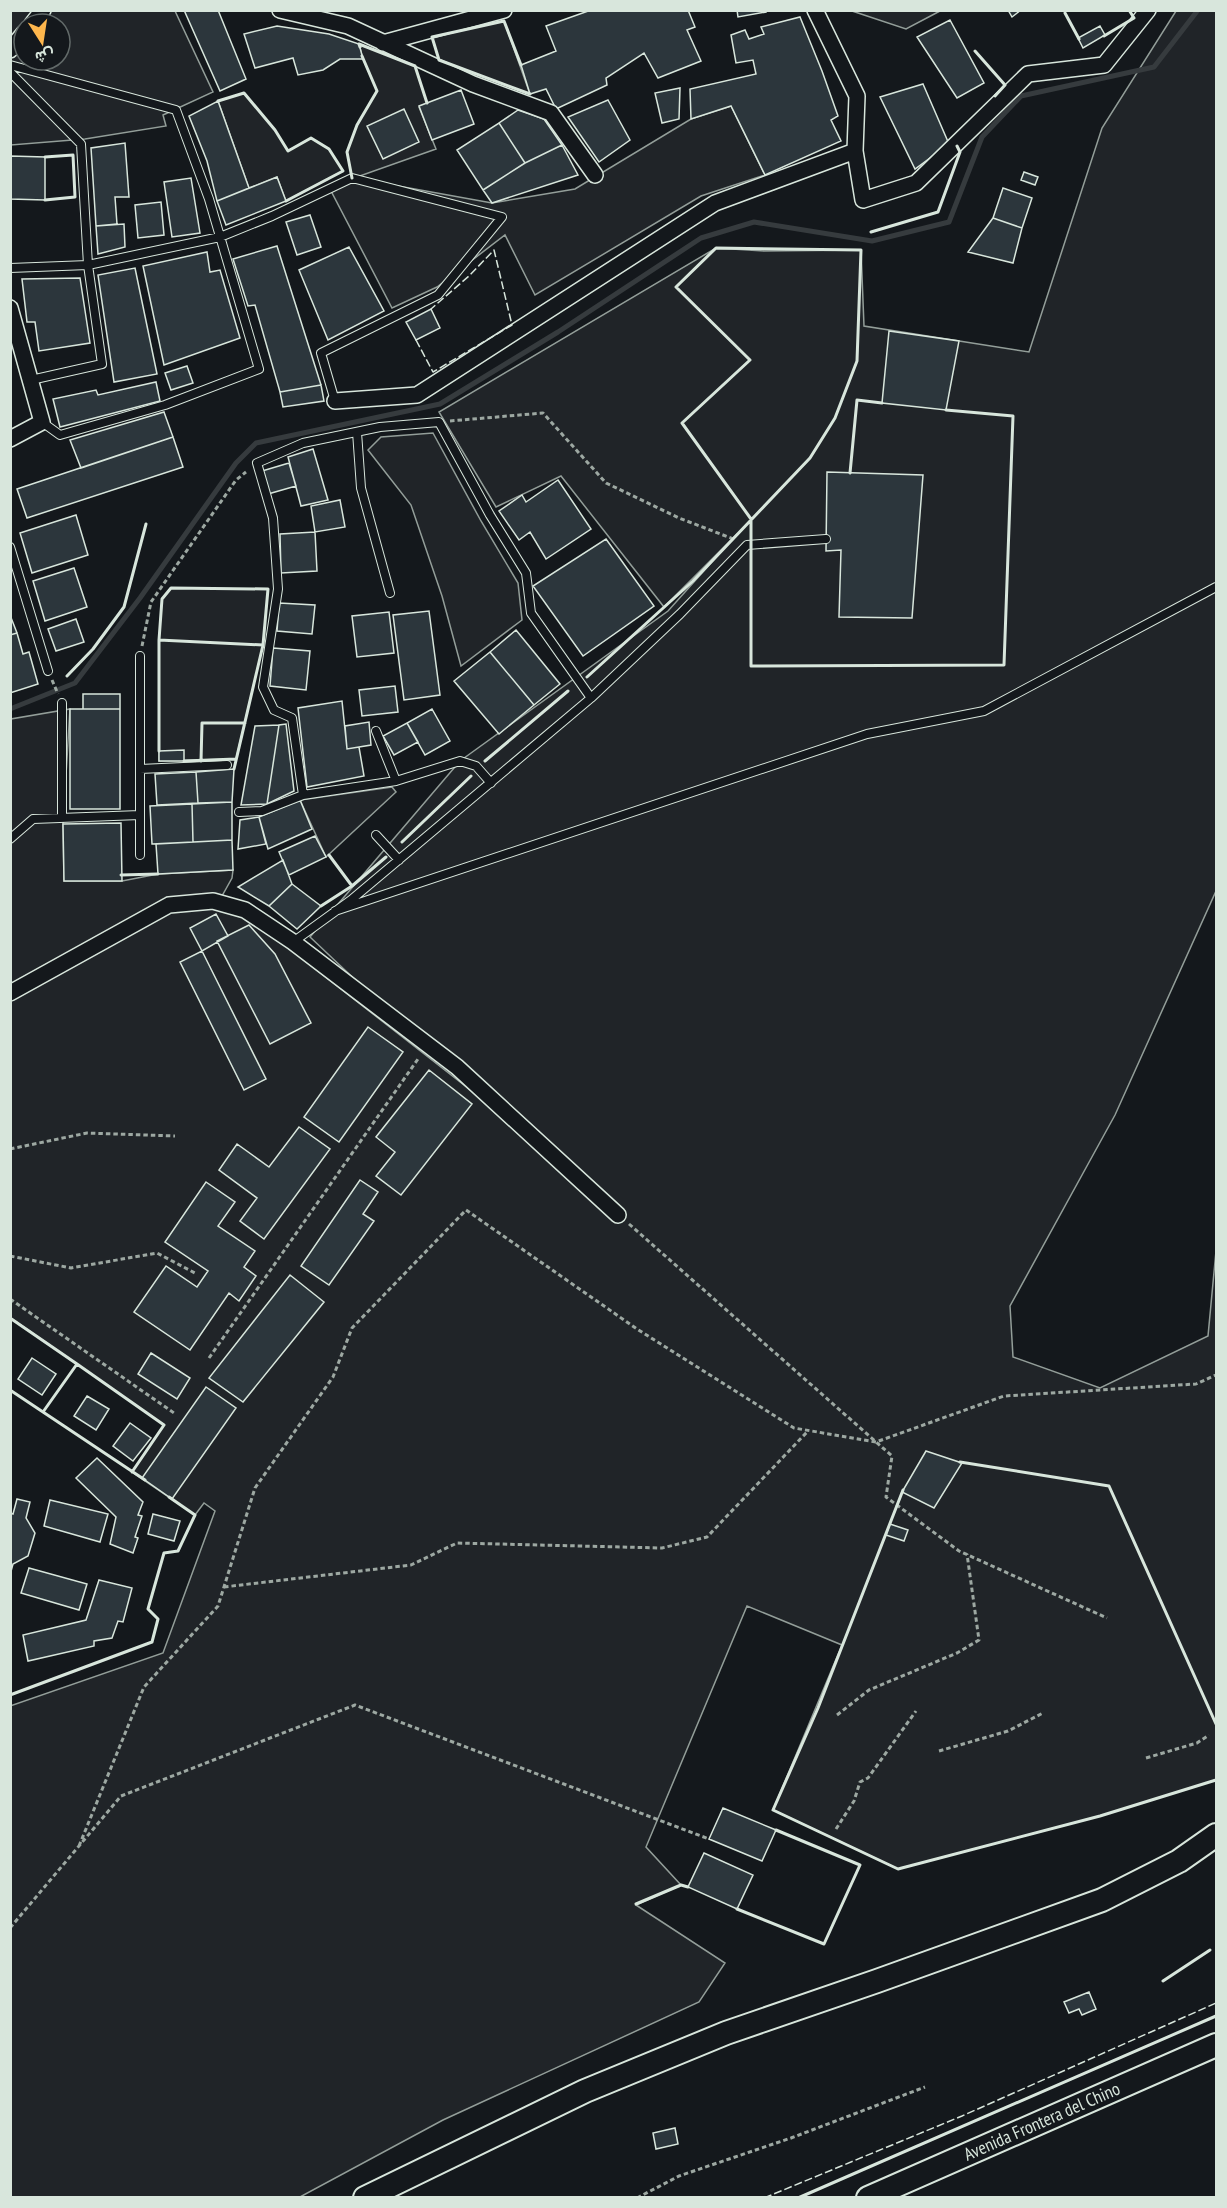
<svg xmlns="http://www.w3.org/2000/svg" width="1227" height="2208" font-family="'PT Sans Narrow',Vazirmatn,sans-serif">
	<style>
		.green { fill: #202428; stroke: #939e99; stroke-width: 1.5; fill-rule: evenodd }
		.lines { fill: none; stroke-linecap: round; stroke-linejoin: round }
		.stream { stroke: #363b3e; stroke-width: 5 }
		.building { fill: #2c363c; stroke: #d8e6dc; stroke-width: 1.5 }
		.lane-casing { stroke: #d8e6dc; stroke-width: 10 }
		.street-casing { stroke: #d8e6dc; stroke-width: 18 }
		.secondary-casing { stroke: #d8e6dc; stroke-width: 26 }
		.path { stroke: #9da8a2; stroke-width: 3; stroke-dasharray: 4.5 3; stroke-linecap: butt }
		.lane { stroke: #14181c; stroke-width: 8 }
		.street { stroke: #14181c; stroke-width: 15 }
		.secondary { stroke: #14181c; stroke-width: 22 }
		.fence { stroke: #d8e6dc; stroke-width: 1.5; stroke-dasharray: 8 3; stroke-linecap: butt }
		.wall { stroke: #d8e6dc; stroke-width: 3 }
		.labels { text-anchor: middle; stroke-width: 4.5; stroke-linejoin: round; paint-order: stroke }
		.street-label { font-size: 18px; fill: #d8e6dc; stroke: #14181c }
	</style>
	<rect width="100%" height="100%" fill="#14181c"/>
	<path class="green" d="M10,11H175L213,92L163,115L166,126L85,139L11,145ZM24,24H60V60H24Z
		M852,11H940L906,29Z
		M1176,11H1216V891L1115,1115L1010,1306L1013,1357L1100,1388L1208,1336L1216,1251V1780L1100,1816L898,1869L773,1810L842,1645L747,1606L646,1847L681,1885L636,1905L725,1963L699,2002L443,2120L300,2197H11L10,1706L163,1653L215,1511L204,1503L195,1515L132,1472L164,1425L11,1318V719L70,709L63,824L64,881H122L158,874L233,870L232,878L222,896L478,1096L310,937L460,761L668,611L737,534L664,607L561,476L496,507L439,412L716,248L764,251L861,250L864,326L1029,352L1102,128Z
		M504,21L530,94L439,60L432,37Z
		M359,44L415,66L427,103L419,107L436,149L354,178L492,203L575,189L691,119L731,106L765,175L701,196L535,295L505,235L437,287L392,308L330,189L352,178L347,152L357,125L377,91L363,59Z
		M244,93L275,130L288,151L311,138L329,149L343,171L286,201L277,177L249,188L218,101Z
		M433,433L481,521L518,583L522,620L461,666L442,596L411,505L368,450L381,437Z
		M171,588L268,589L263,645L236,759L159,761V640L162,599Z
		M392,787L396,792L326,857L300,800Z"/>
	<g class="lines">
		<path class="stream" d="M10,709L75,683L140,598L236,463L256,443L440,404L558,332L701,238L754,222L872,241L949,222L982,137L1021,96L1154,67L1198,10"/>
	</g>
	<path class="building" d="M184,10H218L246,79L220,91Z
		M591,10H688L695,27L687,30L701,61L658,78L644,53L606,78L607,85L556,109L546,89L530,94L521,65L556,51L546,26Z
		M737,10H766V12L738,17Z
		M1008,10H1021L1012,17Z
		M800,17L822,71L838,116L831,120L841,141L765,175L731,106L691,119L690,89L756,74L753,60L736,63L731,35L745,30L749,39L764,34L761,27Z
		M950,20L984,83L957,98L917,37Z
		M277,26L329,34L359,44L363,59H340L323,70L298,75L293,58L255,68L244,34Z
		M1100,26L1105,35L1083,48L1078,38Z
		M923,84L949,144L915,169L880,97Z
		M680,88L679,119L662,123L655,93Z
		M461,90L474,124L432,140L419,106Z
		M608,100L630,140L599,162L568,117Z
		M218,101L249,188L217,201L207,161L189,116Z
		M404,109L419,142L383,159L367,126Z
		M518,110L544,119L562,145L525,163L499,123Z
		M499,123L525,163L483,190L457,150Z
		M125,143L129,197H115L117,224L96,226L91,148Z
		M562,145L578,175L492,203L483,190L525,163Z
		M10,156L45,157V200L10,199Z
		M1024,172L1038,177L1035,185L1021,180Z
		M277,177L286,201L226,225L217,201Z
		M191,178L200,233L172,237L164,182Z
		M1003,188L1032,198L1022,228L993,218Z
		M161,202L164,235L138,238L135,205Z
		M310,215L321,247L297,255L286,222Z
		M993,218L1022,228L1013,263L968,252Z
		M124,224L125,247L98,254L96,226Z
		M277,246L321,385L280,392L255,305L248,306L233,259Z
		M349,247L384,311L328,340L299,270Z
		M207,252L210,272L220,270L240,338L164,365L143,266Z
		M135,268L157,374L114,382L98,275Z
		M80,278L90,343L39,351L35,322H27L22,279Z
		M431,309L440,328L416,340L406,322Z
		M889,331L959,341L946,410L882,403Z
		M187,366L193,383L171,390L165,373Z
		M156,382L160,401L60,427L53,399L96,390L98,395Z
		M321,385L324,401L283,407L280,392Z
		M164,412L173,437L81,468L70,440Z
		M173,437L183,467L27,518L17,489Z
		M313,449L328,500L301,506L288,457Z
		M289,463L296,486L268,494L262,471Z
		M827,472L923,475L912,618L839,617L841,550L826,551Z
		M558,480L591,529L546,559L530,532L519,540L499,511L522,495L526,502Z
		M340,500L345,527L315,532L311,506Z
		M76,515L88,555L32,573L20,533Z
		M315,532L317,571L281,573L280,534Z
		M606,539L654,606L583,656L533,586Z
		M74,568L87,607L45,621L33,581Z
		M279,603L315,605L312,634L277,631Z
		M429,611L440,695L404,700L393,615Z
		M389,612L394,653L357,657L352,616Z
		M10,615L17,633L10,635Z
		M76,619L84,642L56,651L48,629Z
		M516,630L560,684L534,705L490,652Z
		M17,633L23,654L29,652L38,684L10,693V635Z
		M273,648L310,651L306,690L270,686Z
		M490,652L534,705L499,734L454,681Z
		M395,686L398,712L362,716L359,690Z
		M83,694H120V709H83Z
		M342,701L347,749L359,747L364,776L307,787L298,708Z
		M70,709H120V809H70Z
		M432,709L450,741L425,755L407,723Z
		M369,722L371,745L347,749L345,726Z
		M407,723L418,742L394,755L383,736Z
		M286,724L294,791L267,804L279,725Z
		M279,725L267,804L241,805L255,726Z
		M184,750V761H159V751Z
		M234,769L232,802L198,803L196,772Z
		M196,772L198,803L157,805L155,774Z
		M300,800L312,829L268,849L259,817Z
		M232,802V840L193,842L192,804Z
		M192,804L193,842L152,844L150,806Z
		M259,817L266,844L238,849L240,820Z
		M121,823L122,881H64L63,824Z
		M315,836L326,857L289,875L279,852Z
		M232,840L233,870L158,874L156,844Z
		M283,860L292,884L269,906L238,887Z
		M292,884L321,906L297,929L269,906Z
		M216,914L228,936L202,951L190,928Z
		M249,925L275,954L311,1023L270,1044L217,941Z
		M202,951L266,1079L244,1090L180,962Z
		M368,1027L403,1052L339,1142L304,1117Z
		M429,1070L472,1104L401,1195L376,1176L395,1152L376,1137Z
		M299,1127L330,1149L264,1239L240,1221L257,1198L219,1170L237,1144L269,1167Z
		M360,1180L378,1192L363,1214L374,1221L329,1285L301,1266Z
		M206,1182L235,1202L218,1226L255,1251L244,1267L256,1276L239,1301L229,1293L190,1350L134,1312L166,1266L197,1287L208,1271L165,1242Z
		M290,1275L324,1302L243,1402L209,1378Z
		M151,1353L190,1378L177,1399L138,1374Z
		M32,1358L56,1374L42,1395L18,1379Z
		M206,1387L236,1408L172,1499L142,1478Z
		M87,1396L109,1409L96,1430L74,1416Z
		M130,1423L151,1438L133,1461L113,1446Z
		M926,1451L962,1463L934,1508L902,1492Z
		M97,1458L143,1502L138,1515L142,1516L135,1537L138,1538L133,1553L110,1544L116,1517L76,1478Z
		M17,1499L30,1502L26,1518L35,1533L28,1556L13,1564L10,1575V1513L13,1514Z
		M50,1500L108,1514L100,1542L44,1526Z
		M153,1514L180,1521L174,1541L148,1534Z
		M890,1524L908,1530L904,1541L886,1535Z
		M29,1568L87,1584L79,1610L21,1593Z
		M99,1580L132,1588L123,1622L118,1621L112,1638L94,1641V1646L28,1661L23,1635L86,1620Z
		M723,1808L776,1830L762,1861L709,1839Z
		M704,1853L753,1875L737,1909L688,1887Z
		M1089,1992L1096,2009L1082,2015L1079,2009L1069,2013L1064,2002Z
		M675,2128L678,2144L656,2149L653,2133Z"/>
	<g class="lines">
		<defs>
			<path id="lane" d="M10,65L176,110L209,199L259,369L165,405L60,435L42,422
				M10,72L81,144L88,265L102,364L31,380
				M10,268L88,265L220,237L272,216L352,178L502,217L438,295L321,353L335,401
				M357,432L361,488L390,593
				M10,547L48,671
				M140,656V855
				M62,703V817
				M376,731L396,781
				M140,769L227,765
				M303,795L396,781L460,761L476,766L491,783
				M239,812L262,811L303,795L292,718L274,710L263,687L278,589L273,518L257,463L303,443L380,427L439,422L490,515L526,573L531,613L591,698
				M376,835L399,860
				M10,839L33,819L140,815
				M335,911L867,734L984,711L1216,587
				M293,942L351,900L591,698L680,614L747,545L826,539"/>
			<path id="street" d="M280,10L348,26L473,84L551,113L595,175
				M815,10L857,96L855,151L863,200L916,183L1028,74L1104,65L1148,10
				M32,24L43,10
				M383,43L504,10
				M10,50L24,33
				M10,308L42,422L10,439
				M335,401L417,395L715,203L855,151
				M10,993L169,905L213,901L245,910L293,942L457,1067L618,1215"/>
			<g id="secondary">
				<path d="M365,2198L585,2091L726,2033L877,1981L1102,1900L1179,1861L1216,1835"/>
				<path id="s1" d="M868,2198L1216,2045"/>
			</g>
		</defs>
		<use href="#lane" class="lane-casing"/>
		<use href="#street" class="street-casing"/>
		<use href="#secondary" class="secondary-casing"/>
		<path class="path" d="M450,421L543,413L606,483L679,518L736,540
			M142,646L151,602L236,480L246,472
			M52,680L58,694
			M10,1149L87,1133L175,1136
			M629,1224L892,1456L886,1497L959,1551L1107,1618
			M10,1256L71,1268L157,1253L195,1273
			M10,1299L174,1413
			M209,1358L418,1059
			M224,1587L411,1565L457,1543L662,1548L707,1537L808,1431
			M837,1715L869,1690L957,1653L979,1640L967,1554
			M939,1751L1008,1731L1043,1713
			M1146,1758L1197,1743L1209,1735
			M836,1829L854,1801L860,1782L868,1778L916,1711
			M79,1846L144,1687L218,1606L255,1488L333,1377L352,1328L466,1210L637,1329L794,1428L876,1442L1004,1396L1196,1384L1216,1375
			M10,1928L121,1796L355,1705L709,1839
			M637,2198L679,2176L791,2138L925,2087"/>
		<use href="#lane" class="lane"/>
		<use href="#street" class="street"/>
		<use href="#secondary" class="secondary"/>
		<path class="fence" d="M416,340L433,372L512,325L494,250L469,276L431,309
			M764,2198L962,2116L1216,2003"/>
		<path class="wall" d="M1065,13L1079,39
			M1104,36L1134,18L1129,10
			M360,47L359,44L415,66L427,103
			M975,51L1005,85L995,96
			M521,65L504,21L432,37L439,60L530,94
			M218,101L244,93L275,130L288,151L311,138L329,149L343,171L286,201
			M352,178L347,152L357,125L377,91L362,56
			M45,200L75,197L73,155L45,157
			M871,232L938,212L960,152L957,146
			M850,473L857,400L882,403
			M159,640L263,645
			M67,676L93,649L124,607L146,524
			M587,677L693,581L810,458L835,418L857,361L861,250L716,248L676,287L750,360L682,423L751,519V666L1004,665L1013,416L946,410
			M159,751V640L162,599L171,588L268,589L263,645L234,769
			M184,761L236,759
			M201,761L202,723H245
			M485,761L568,691
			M402,842L471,776
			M329,855L352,886
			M121,875L158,874
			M321,906L352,886L386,857
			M10,1318L77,1364L43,1412
			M77,1364L164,1425L132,1472
			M10,1390L145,1480
			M960,1462L1109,1486L1216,1724
			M903,1490L818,1708L773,1810L898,1869L1100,1816L1216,1780
			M10,1695L152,1642L158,1619L148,1609L164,1553L178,1551L195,1515L169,1497
			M636,1904L681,1885L688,1887
			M737,1909L824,1944L860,1865L776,1830
			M1163,1981L1210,1950
			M798,2198L1216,2016"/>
	</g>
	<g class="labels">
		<g class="street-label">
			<text dy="6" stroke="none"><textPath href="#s1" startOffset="190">Avenida Frontera del Chino</textPath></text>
		</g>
	</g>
	<rect width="1227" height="2208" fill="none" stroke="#d8e6dc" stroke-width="24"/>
	<g transform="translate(42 42) rotate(168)"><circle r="28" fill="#14181c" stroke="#626a69" stroke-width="1.5"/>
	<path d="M0-4.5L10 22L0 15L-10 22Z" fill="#ffb74d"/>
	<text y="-9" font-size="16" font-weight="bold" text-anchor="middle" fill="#d8e6dc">ش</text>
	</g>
</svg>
